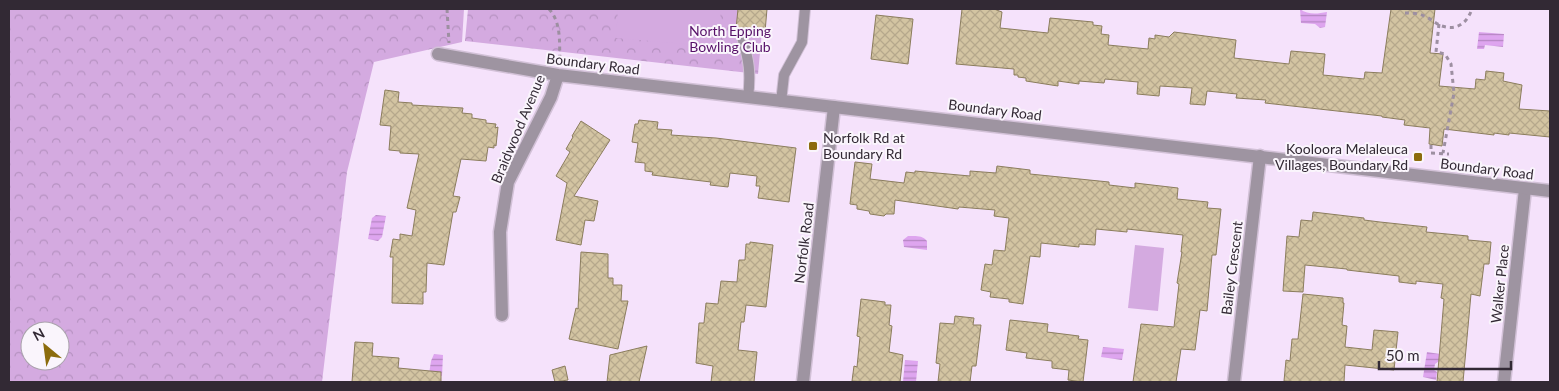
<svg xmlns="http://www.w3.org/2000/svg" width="1559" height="391" font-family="Lato,sans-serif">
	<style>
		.forest { fill: url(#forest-crowns); fill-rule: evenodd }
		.pitch { fill: #d4aae0 }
		.water { fill: url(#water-rules) }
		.building { fill: url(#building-cross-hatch); stroke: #8b7d5d }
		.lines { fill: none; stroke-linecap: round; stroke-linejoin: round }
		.service-casing { stroke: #d2c1d7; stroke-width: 12 }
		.minor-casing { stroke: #d2c1d7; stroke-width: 15 }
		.tertiary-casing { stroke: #d2c1d7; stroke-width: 15 }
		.path { stroke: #9d8fa1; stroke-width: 3; stroke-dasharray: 4 4; stroke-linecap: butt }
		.service { stroke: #9e94a1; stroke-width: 10 }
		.minor { stroke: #9e94a1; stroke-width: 12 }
		.tertiary { stroke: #9e94a1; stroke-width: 12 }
		.poi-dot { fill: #8c6c0d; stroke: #faf5fc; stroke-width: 2 }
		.labels { text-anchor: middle; stroke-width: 4; stroke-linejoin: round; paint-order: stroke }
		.park-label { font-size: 14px; fill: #571169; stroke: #faf5fc }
		.street-label { font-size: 14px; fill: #322934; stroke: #faf5fc }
		.poi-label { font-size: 14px; fill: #322934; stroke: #faf5fc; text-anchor: start }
	</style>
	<defs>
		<pattern id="forest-crowns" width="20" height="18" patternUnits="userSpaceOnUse" patternTransform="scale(1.25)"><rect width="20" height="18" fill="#d4aae0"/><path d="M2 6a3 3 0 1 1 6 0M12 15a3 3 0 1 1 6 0" fill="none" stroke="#b692c1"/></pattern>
		<pattern id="water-rules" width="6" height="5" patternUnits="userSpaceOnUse" patternTransform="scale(1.25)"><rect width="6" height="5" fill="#dea5ef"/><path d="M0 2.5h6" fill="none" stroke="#b586c2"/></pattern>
		<pattern id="building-cross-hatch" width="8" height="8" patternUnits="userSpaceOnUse" patternTransform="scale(1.25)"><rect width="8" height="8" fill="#d3c4a2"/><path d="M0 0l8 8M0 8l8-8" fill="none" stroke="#b6a88c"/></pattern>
	</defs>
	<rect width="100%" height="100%" fill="#f5e2fb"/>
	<path class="forest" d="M9,9H464L462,42L374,62L347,172L322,382H9ZM30,331H60V361H30Z
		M468,9H764L758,74L465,41Z"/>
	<path class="pitch" d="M618,9H721L718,47L616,38Z
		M1135,245L1164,248L1158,311L1128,308Z"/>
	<path class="water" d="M1300,9C1308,15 1317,14 1327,12L1325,27L1320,28L1315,24L1301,23Z
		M1479,32L1504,34L1503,47L1485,45L1484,49H1477Z
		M376,215L386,216L382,237L378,241L368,239L372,218Z
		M908,236C916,236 922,235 927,241V250L904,247L903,240Z
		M1103,347L1124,349L1122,360L1101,357Z
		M1427,352L1440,354L1442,359L1435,364L1434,370L1437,372L1436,380L1423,377Z
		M434,354L443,355L442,376L429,374L431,361Z
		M905,360L918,361L916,382H903Z"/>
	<path class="building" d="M738,9H767L765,32L736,29Z
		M962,9H994L1002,12L1000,28L1048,33L1050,18L1093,22V25L1102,26L1101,34L1109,35L1108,45L1148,49L1149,38L1155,39V35L1169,37L1174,32L1236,40L1234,58L1289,64L1291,51L1325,54L1323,75L1364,79L1365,72L1382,73L1391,9H1435L1430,53L1443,54L1439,86L1475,89L1476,79L1485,80L1486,71L1504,73L1503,81L1522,85L1519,109L1550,111V137L1509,133V135L1494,133V135L1444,129L1442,146L1429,144L1430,128L1404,125L1405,120L1382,117V116L1265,103L1266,100L1236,98L1237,94L1207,91L1205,105L1190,104L1192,88L1160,86L1159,96L1137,94L1138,82L1105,79L1104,83L1079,81V84L1058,81V86L1026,81V78L1018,77V75H1014V69L956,64Z
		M876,15L913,19L908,64L871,59Z
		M385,90L399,92L398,102L412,103V105L463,108L462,113L472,114V118L486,120V123L496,124L495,128L498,127L496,146L494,145V148L488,147L486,161L461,159L453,196L460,197L456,212H453L444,265L427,263L426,292H423V304L392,303L393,257H390L393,239L400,240V234L412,236L416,210L407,208L419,154L400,153V151L389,150L391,126L380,125Z
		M639,120L658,122L657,129L672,130L671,135L716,138L796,148L789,202L758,198L760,186H756L757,176L730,173L728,187L710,185L711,182L652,175L653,172L645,171V163L635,162L638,143L632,142L635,124H638Z
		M581,121L610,140L574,196L598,201L594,221L585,220L581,245L556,240L567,183L556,176L570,152L566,149L573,137L572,136Z
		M855,162L872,164L870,179L904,183L906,172L915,173V171L970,176V171L996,173L997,166L1030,170V174L1109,182V185L1135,188V183L1178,188L1177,199L1208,202L1207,208L1221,209L1216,255H1212L1207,311L1200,310L1195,350L1181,349L1176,382H1133L1141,324L1174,327L1179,284L1177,283L1182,252H1181L1183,235L1127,229V232L1096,229L1095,245L1079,244V247L1041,243L1040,257L1030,256L1023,304L1009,302V299L990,297L991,292L981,290L985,264L992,265L994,250L1005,251L1009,218L994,216L995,210L959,207L958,209L895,200L894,214H886L884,216L870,214L869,211L857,209V205L850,204Z
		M1313,212L1364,218V220L1380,222L1427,227L1426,232L1468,236V240L1491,242L1489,264H1484L1480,296L1471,294L1463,382H1437L1444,299L1441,298L1443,284L1416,281V284L1399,282V276L1347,270V269L1305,265L1303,292L1283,291L1287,236L1299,237L1301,220L1312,221Z
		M750,242L773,245L766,307L746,305L744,322H741L738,350L757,352L754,382H711L713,366L696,363L699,323H704L706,303L718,304L721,281L737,282L739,260H745L746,244H750Z
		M581,252L608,254V278H613V285H622L621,301H628L618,349L569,339L576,308L578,309Z
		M1303,294L1343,298V303H1344L1342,325L1347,326L1345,347L1372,350L1374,330L1398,332L1394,370L1345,365L1344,382H1300L1284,381L1286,360L1290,361L1292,339H1298Z
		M861,299L885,302V305H891L889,325L892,326L889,352L903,355L900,382H868L852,381L854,366L857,367L860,337L857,336Z
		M955,316L974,318L973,325H981L976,366H972L970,382H938L940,364L936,363L940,323L954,324Z
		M1010,320L1048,324L1047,332L1079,336L1078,339L1088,340L1083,382L1068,380L1069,370L1052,368V361L1026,358L1027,353L1006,350Z
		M355,342L373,343L372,356L399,358L398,368L441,372V382H352Z
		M647,346L639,382H607L610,355Z
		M565,366L568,380L555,382L552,370Z"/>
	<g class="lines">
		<defs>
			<path id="service" d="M742,37C749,60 751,73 748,98
				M781,102L784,75L802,42L805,9"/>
			<path id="minor" d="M438,54L558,75L834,107
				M502,315L500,232L508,182L551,97L558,75
				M1234,382L1260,156
				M1504,382L1525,189"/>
			<path id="tertiary" d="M803,382L834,107L1550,191"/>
		</defs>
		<use href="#service" class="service-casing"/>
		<use href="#minor" class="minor-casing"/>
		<use href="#tertiary" class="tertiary-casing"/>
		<path class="path" d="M447,9L449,43
			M549,9C562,23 559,44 560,62
			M1405,13C1411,13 1419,13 1424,16C1430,18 1436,24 1442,26C1457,31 1467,23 1472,9
			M1439,24L1436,52L1445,54L1451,64L1454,93L1443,153
			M1431,145V153L1449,154"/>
		<use href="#service" class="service"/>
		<use href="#minor" class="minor"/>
		<use href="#tertiary" class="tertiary"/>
	</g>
	<g class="poi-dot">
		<rect x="808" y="141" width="10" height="10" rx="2.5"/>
		<rect x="1413" y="152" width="10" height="10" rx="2.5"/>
	</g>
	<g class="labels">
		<g class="park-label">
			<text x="730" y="36">North Epping<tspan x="730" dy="16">Bowling Club</tspan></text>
		</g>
		<g class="street-label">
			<text transform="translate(593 64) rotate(7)" y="5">Boundary Road</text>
			<text transform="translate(995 110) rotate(7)" y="5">Boundary Road</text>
			<text transform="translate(518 129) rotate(-67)" y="5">Braidwood Avenue</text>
			<text transform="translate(1487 169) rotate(7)" y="5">Boundary Road</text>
			<text transform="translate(804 243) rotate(-83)" y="5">Norfolk Road</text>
			<text transform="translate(1232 268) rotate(-83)" y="5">Bailey Crescent</text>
			<text transform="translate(1500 284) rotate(-84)" y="5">Walker Place</text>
		</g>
		<g class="poi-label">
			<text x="823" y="143">Norfolk Rd at<tspan x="823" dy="16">Boundary Rd</tspan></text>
			<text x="1408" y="154" text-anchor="end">Kooloora Melaleuca<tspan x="1408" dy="16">Villages, Boundary Rd</tspan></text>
		</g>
	</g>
	<rect width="1559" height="391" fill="none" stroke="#322934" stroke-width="20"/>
	<g transform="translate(45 346) rotate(331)"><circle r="24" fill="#faf5fc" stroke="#aaa3ac"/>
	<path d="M0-4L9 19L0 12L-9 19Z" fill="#8c6c0d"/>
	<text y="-8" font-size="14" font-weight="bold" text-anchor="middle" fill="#322934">N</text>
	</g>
	<path d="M1379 361v8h132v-8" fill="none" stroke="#322934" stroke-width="2.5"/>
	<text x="1386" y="361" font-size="15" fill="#322934" stroke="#faf5fc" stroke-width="4" paint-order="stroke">50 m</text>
</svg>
